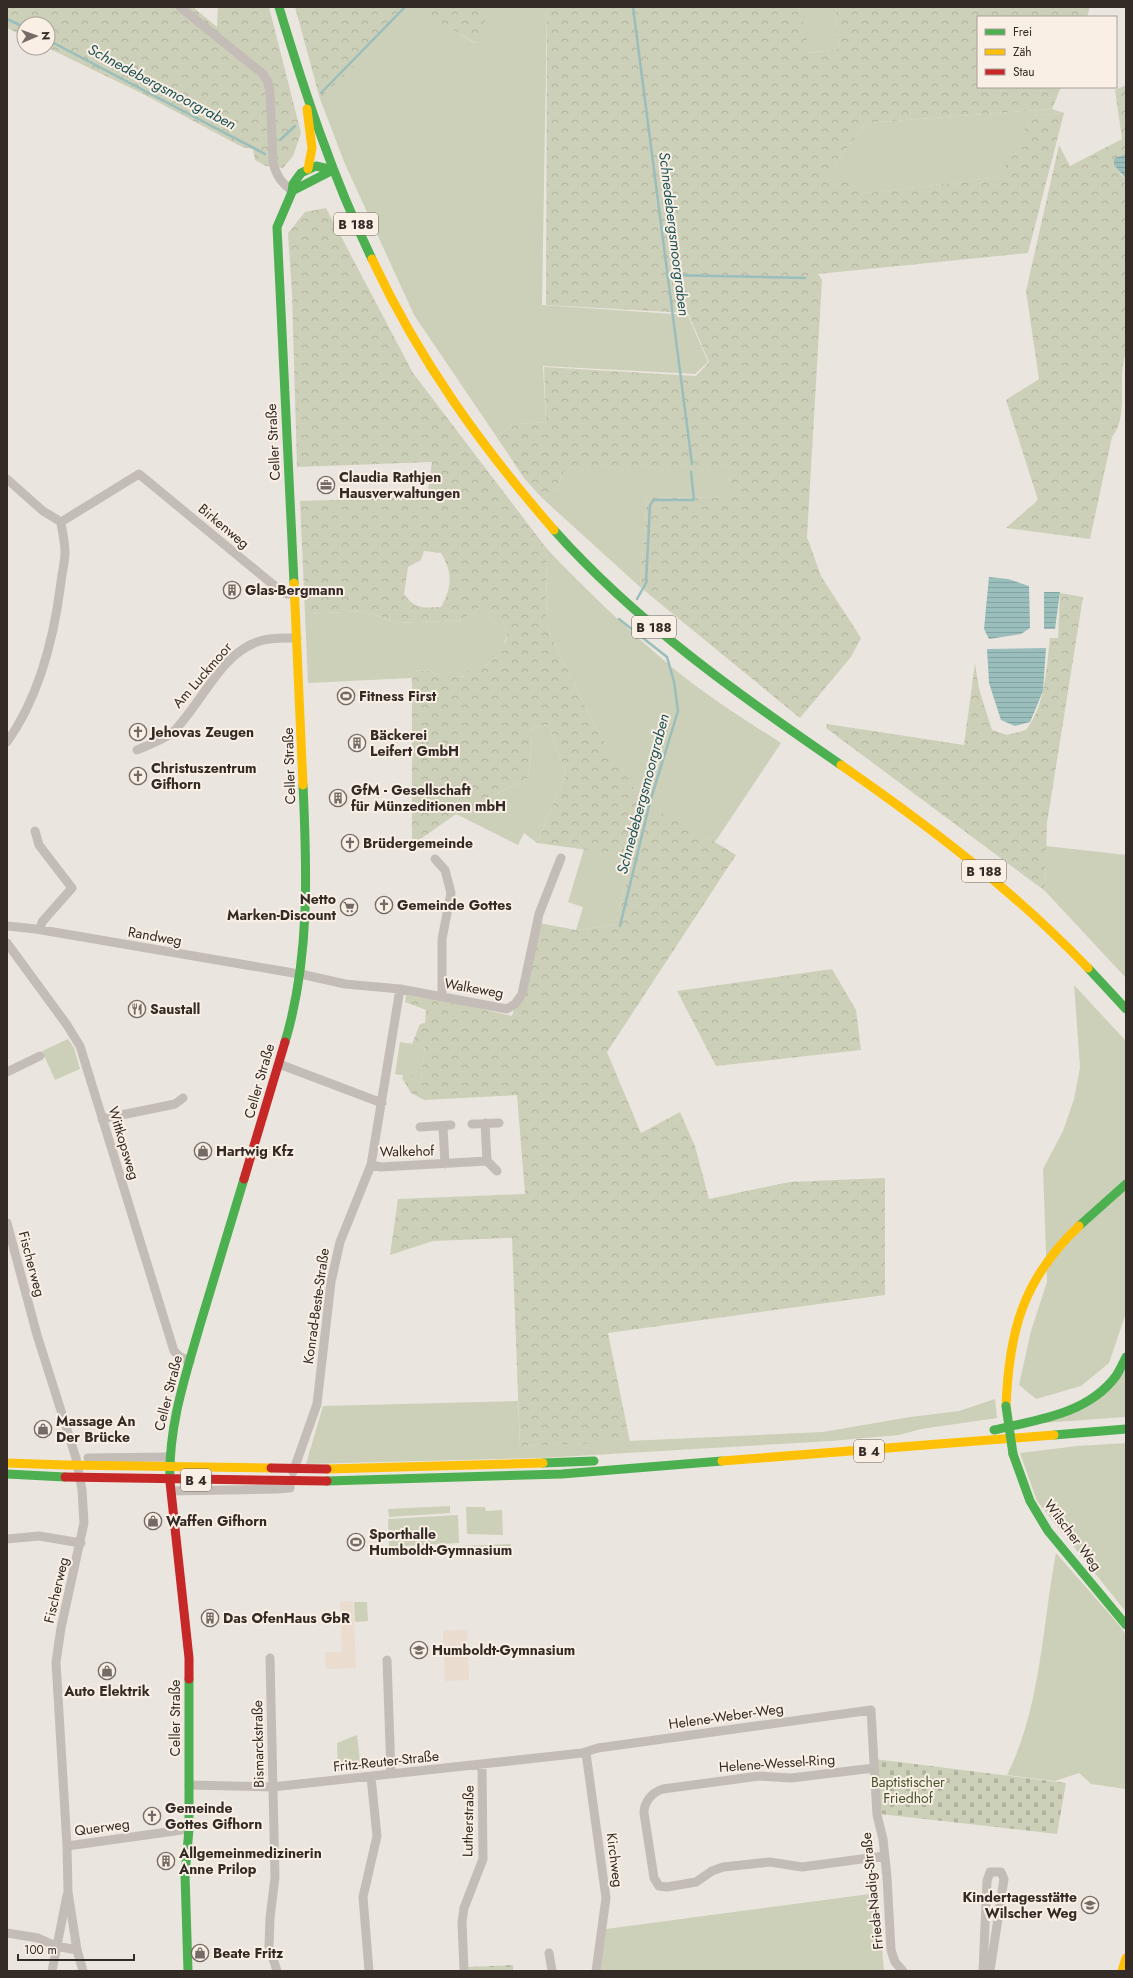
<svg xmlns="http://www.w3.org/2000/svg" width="1133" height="1978" font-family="Jost,sans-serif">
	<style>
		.green { fill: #cdd0b8 }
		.forest { fill: url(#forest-crowns); fill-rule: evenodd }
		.cemetery { fill: url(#cemetery-stones) }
		.plaza { fill: #eadcce }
		.water { fill: url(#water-rules) }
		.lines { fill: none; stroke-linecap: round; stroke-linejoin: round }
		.stream { stroke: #9abebc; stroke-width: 2.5 }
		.street { stroke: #c4bdb7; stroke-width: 9 }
		.fast { stroke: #4caf50; stroke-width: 9 }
		.slow { stroke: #ffc107; stroke-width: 9 }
		.jam { stroke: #c62828; stroke-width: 9 }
		.fast-bridge { stroke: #4caf50; stroke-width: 9 }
		.slow-bridge { stroke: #ffc107; stroke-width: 9 }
		.jam-bridge { stroke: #c62828; stroke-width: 9 }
		.labels { text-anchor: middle; stroke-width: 4; stroke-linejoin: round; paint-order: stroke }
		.shield { fill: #f9efe5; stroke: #6f655f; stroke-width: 1 }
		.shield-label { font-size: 13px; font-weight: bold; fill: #342a26 }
		.street-label { font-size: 14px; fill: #342a26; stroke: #f9efe5 }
		.poi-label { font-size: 14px; font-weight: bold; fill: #342a26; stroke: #f9efe5; text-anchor: start }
		.park-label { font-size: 14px; fill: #45522b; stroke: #f9efe5 }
		.water-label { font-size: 15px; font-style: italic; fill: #1d5355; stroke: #f9efe5 }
	</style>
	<defs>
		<pattern id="forest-crowns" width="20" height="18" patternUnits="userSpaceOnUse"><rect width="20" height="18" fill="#cdd0b8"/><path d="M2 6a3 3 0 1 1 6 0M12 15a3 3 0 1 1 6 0" fill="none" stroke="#b1b39e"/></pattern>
		<pattern id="cemetery-stones" width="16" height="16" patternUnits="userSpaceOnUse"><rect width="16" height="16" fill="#cdd0b8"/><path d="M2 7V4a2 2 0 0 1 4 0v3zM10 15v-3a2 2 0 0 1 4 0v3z" fill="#b1b39e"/></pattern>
		<pattern id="water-rules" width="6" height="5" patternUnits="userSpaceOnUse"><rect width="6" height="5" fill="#9abebc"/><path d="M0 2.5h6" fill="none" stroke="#85a3a1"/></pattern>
	</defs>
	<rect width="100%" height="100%" fill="#ebe5df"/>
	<path class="green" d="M414,7L475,43L491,7H547L542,305L688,315L708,362L695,374L543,366L546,422L517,424L496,436L414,315L345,164L320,99Z
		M799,7H835L839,49L809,53Z
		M1052,109L1064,113L1032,116L1000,177L868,193L844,181H828L836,163L866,123Z
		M564,471H729L731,498L647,497L640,587L542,498L557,488Z
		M547,549C587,591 629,631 673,668C707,696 745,720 781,743L715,842L643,804L597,730L546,626Z
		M484,605L494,622L507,632C505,659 469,683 442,677C438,676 435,672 431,671C426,670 420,670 415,670L412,678L308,683L305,614L364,611L397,623L465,620L468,611Z
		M549,725L566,774L537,843L524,833L518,845L456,814L528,778L533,727Z
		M1046,846L1126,855V978L1045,891Z
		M584,849L632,856L615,925L576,930L583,907L568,902Z
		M1074,985L1126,1041V1313L1109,1363L1081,1386L1036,1399L1019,1385L1031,1331L1047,1282L1043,1169L1063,1131L1074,1099L1080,1067Z
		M68,1039L74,1048L80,1069L55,1080L42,1051Z
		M400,1042L425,1046L421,1078L395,1074Z
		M1126,1365V1417L1041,1423L1062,1418Z
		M995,1399L997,1418L921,1429L899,1435L831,1441L541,1458L306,1464L323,1406L518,1401L520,1446L823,1432L910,1417L959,1411Z
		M1126,1443V1612L1037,1501L1020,1453L1077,1446Z
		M450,1506V1513L389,1517L388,1509Z
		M466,1507H485L486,1511L502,1510L503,1535L467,1534Z
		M458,1515L459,1543L389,1547L388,1519Z
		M511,1544V1549L385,1555V1549Z
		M1056,1553L1120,1626L1126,1635V1789L1091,1784L1079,1773L1055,1781L1007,1775C1041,1707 1042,1627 1056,1553Z
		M354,1602H367L368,1621L355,1622Z
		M357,1735L361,1769L338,1771L337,1743Z
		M877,1893L884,1971H600L606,1929Z"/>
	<path class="forest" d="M7,7H193L217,27L218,7H269L301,133L293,156L283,168L266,166L255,160L253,149L242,147L141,93L48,48V24H24V36L7,28Z
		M295,7H491L476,43L414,8L320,99Z
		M547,7H799L810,53L839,49L835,7H1090L1087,17H978V87H1061L1052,109L866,123L836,163L829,181L844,180L868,193L999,177L1032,116L1064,113L1028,253L818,274L822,280L807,537L821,576L861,638L851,657L800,718L640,587L647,497L730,498L729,471H564L557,488L542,498L524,478L496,436L517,424L546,422L544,367L696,376L709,362L688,313L546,305Z
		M1126,85V154L1114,158L1121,175L1126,179V353C1116,379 1130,414 1112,437L1090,539L1006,528L1038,500L1006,400L1039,379L1026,291L1059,145L1070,166L1122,139L1115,90Z
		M326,208L413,373L547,549L546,626L597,730L643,803L715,842L736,855L607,1052L641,1133L680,1112L695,1146L709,1199L789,1182L885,1178V1295L608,1333L630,1442L520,1446L512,1238L433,1241L390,1255L398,1199L525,1194L517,1095L424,1100L411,1093L402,1078L403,1075L421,1077L425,1047L412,1044L420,1024L425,1023L426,1010L405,1002L406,995L464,1005L512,1016L539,923L576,930L615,925L632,856L537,843L566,774L549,725L533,727L528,778L456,814L412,845V678L415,670L431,671L442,677H463L472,665L486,666L506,641L507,632L494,622L484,606L469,611L465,620L397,623L364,611L305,614L300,501L427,497L432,462L297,467L292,294L288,233L305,212ZM424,551L441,553C453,573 452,587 441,607C424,608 414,609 404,594L408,567L421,560Z
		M1060,593L1083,597L1047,823L1045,891L826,728L827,724L964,745L975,663L979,689L992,730L1007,735L1026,730C1046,704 1046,670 1050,638H1058Z
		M832,969L856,1010L861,1050L716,1066L677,991Z"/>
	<path class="cemetery" d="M875,1759L1066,1783L1057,1834L880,1814Z
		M513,1965V1971H468V1967Z"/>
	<path class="plaza" d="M353,1601L356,1668L326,1669L325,1652H342L340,1602Z
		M467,1630L469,1680L445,1681L443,1631Z"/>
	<path class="water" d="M1126,154V179L1114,165V158Z
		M989,577L1008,579L1029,586L1030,628L1021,634L989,639L984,629Z
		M1044,592H1060L1055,629H1044Z
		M1046,648L1043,691L1030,722L1015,726L1001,720L989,683L987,649Z"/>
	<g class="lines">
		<path class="stream" d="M633,7L692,464
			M7,19L24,27
			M48,40L265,154
			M321,93L405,7
			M280,140L295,126
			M667,275L805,278
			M637,599L646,583L650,505L654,500H694L691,472
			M619,619L667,657L674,682L678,711L650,802L620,926"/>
		<path class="street" d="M180,7L263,74L268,82L270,92L273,162C276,176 282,183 292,191
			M7,479L43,511L61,522C62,531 65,542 65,552C65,562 62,572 61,582C54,638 40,696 7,742
			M61,522L139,474L282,592L287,594H294
			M137,750C148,745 164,740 173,732C201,705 221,652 260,641C272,637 285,638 297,638
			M35,831L39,845L72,888L42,922L40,930
			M435,859L445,870L451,893L442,939V996
			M7,926L36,929L305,975L345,984L400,989L507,1009L515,1004L522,994L539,914L561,858
			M7,943L67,1025L80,1046L174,1351L180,1357L190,1361
			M279,1064L382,1103
			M7,1072L40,1056
			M102,1119L175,1104L183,1098
			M485,1123L487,1161L497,1171
			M472,1124L499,1123
			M443,1126L445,1164
			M420,1127L451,1125
			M371,1165L381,1167L487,1161
			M7,1223L37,1335L76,1458L82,1490L84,1523L61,1628L56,1662L67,1846L68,1892L77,1950L83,1971
			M88,1458L169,1457
			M293,1472L317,1404L331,1282L340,1242L371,1165L400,989
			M171,1491L277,1489L290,1488V1484
			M7,1539L39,1536L81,1543
			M270,1658L275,1877L270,1918L269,1946L277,1971
			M387,1660L391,1774
			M586,1753L606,1898L596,1971
			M874,1768L791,1778L759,1776L663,1789C652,1792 644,1802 644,1813L654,1878L659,1886L667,1887L696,1882L712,1871L723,1867L770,1862L802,1867L884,1856
			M189,1785L272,1787L582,1753L598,1748L871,1710L877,1815L883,1839L887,1877L891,1950L895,1962L903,1971
			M67,1846L189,1829
			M7,1933L38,1938L56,1946L77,1950
			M549,1953L552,1971
			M52,1971L67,1895
			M369,1971L363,1897L377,1836L371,1777
			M464,1971L462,1922L464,1908L483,1859L482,1764
			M983,1971L987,1881L990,1872H1001L1004,1879L990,1971"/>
		<path class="fast" d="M279,7C305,93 333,178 372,259
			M292,191L333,170
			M554,530C637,623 739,695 841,765
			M294,583L277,227L292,192L293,184L301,173L316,166L333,170
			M1088,968L1126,1009
			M285,1042C310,959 307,871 303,785
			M1079,1226L1126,1184
			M994,1430C1037,1420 1088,1414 1116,1376C1120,1370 1123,1363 1126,1357
			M1054,1435L1126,1429
			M1013,1454L1030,1501L1048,1531L1126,1625
			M543,1463L594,1461
			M7,1474L65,1477
			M327,1481L562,1474L722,1461
			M170,1482C168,1427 185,1377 200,1325C215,1276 229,1228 244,1179
			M188,1971L185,1875L189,1829V1679"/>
		<path class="slow" d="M307,109L312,148L308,169
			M372,259C419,360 481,446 554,530
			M294,583L303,785
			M841,765C929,826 1013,890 1088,968
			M1006,1406C1009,1331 1023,1279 1079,1226
			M722,1461L1054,1435
			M7,1463L66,1465
			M327,1469L543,1463
			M1122,1971L1126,1958"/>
		<path class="jam" d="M244,1179L285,1042
			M170,1482L189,1658V1679"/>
		<path class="fast-bridge" d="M1006,1406L1013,1454"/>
		<path class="slow-bridge" d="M66,1465L271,1468"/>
		<path class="jam-bridge" d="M271,1468L327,1469
			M65,1477L327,1481"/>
	</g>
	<defs>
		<symbol id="office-ring" viewBox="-11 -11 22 22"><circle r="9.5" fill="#f9efe5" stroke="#746b67" stroke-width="1.5"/><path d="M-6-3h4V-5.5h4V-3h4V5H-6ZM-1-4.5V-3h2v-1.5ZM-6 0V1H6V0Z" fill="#746b67"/></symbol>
		<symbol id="building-ring" viewBox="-11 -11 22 22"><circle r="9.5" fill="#f9efe5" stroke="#746b67" stroke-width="1.5"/><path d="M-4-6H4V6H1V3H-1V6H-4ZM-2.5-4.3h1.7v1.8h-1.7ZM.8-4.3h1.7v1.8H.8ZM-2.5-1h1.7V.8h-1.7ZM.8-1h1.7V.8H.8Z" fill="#746b67"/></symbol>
		<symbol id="stadium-ring" viewBox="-11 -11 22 22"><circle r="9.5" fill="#f9efe5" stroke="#746b67" stroke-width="1.5"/><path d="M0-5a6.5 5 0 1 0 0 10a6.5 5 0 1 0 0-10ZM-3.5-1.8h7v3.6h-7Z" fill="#746b67"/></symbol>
		<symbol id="church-ring" viewBox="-11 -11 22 22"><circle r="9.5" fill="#f9efe5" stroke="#746b67" stroke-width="1.5"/><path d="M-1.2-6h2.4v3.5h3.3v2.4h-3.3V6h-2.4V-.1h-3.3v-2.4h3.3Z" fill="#746b67"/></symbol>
		<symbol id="supermarket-ring" viewBox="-11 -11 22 22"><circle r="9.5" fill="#f9efe5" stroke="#746b67" stroke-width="1.5"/><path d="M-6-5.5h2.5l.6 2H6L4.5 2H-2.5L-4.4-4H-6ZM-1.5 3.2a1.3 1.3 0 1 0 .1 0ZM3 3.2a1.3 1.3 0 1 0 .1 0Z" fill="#746b67"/></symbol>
		<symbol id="restaurant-ring" viewBox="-11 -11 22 22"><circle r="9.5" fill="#f9efe5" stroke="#746b67" stroke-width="1.5"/><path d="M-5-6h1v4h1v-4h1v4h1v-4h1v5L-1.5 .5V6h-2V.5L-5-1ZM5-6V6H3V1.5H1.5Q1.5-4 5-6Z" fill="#746b67"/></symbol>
		<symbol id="shop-ring" viewBox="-11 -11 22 22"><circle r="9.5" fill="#f9efe5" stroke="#746b67" stroke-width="1.5"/><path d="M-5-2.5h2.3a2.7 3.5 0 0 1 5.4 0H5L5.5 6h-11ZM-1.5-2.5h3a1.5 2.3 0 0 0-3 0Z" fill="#746b67"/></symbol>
		<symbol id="school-ring" viewBox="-11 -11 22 22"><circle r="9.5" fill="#f9efe5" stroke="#746b67" stroke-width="1.5"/><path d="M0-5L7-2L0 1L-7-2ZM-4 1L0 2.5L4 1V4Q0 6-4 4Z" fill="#746b67"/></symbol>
	</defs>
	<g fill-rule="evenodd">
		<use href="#office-ring" x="316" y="475" width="20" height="20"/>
		<use href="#building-ring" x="222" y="580" width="20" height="20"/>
		<use href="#stadium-ring" x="336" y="686" width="20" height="20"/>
		<use href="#church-ring" x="128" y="722" width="20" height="20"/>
		<use href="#building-ring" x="347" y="733" width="20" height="20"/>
		<use href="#church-ring" x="128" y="766" width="20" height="20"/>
		<use href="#building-ring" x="328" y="788" width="20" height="20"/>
		<use href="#church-ring" x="340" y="833" width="20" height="20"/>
		<use href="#church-ring" x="374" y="895" width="20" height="20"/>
		<use href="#supermarket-ring" x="339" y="897" width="20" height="20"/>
		<use href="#restaurant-ring" x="127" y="999" width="20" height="20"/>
		<use href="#shop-ring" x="193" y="1141" width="20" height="20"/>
		<use href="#shop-ring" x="33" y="1419" width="20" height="20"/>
		<use href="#shop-ring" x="143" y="1511" width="20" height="20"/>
		<use href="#stadium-ring" x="346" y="1532" width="20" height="20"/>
		<use href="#building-ring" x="200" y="1608" width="20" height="20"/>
		<use href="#school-ring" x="409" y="1640" width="20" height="20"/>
		<use href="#shop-ring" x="97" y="1661" width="20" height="20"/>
		<use href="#church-ring" x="142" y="1806" width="20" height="20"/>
		<use href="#building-ring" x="156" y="1851" width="20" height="20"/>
		<use href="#school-ring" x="1080" y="1895" width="20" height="20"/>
		<use href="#shop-ring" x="190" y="1943" width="20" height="20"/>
	</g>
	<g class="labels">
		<g class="shield">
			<rect x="334" y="213" width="44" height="22" rx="3"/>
			<rect x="632" y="616" width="44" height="22" rx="3"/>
			<rect x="962" y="860" width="44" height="22" rx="3"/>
			<rect x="854" y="1440" width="30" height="22" rx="3"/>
			<rect x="181" y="1469" width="30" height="22" rx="3"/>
		</g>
		<g class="shield-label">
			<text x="356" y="229">B 188</text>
			<text x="654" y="632">B 188</text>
			<text x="984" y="876">B 188</text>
			<text x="869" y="1456">B 4</text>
			<text x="196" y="1485">B 4</text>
		</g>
		<g class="street-label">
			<text transform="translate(273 442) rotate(-93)" y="5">Celler Straße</text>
			<text transform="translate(224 526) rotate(40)" y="5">Birkenweg</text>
			<text transform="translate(202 675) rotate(-49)" y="5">Am Luckmoor</text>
			<text transform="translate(289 766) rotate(-92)" y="5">Celler Straße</text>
			<text transform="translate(155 936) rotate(10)" y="5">Randweg</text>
			<text transform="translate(474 988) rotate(10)" y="5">Walkeweg</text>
			<text transform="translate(259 1081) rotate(-74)" y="5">Celler Straße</text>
			<text transform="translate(124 1143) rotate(73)" y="5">Wittkopsweg</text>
			<text transform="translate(407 1151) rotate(-1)" y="5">Walkehof</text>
			<text transform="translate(32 1264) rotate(75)" y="5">Fischerweg</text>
			<text transform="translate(316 1306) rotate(-82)" y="5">Konrad-Beste-Straße</text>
			<text transform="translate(168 1393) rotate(-76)" y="5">Celler Straße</text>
			<text transform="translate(1073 1535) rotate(53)" y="5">Wilscher Weg</text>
			<text transform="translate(56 1590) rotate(-77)" y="5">Fischerweg</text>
			<text transform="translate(726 1716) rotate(-8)" y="5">Helene-Weber-Weg</text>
			<text transform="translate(175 1718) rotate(-90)" y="5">Celler Straße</text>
			<text transform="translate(258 1744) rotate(-91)" y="5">Bismarckstraße</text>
			<text transform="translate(386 1761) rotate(-6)" y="5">Fritz-Reuter-Straße</text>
			<text transform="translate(777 1763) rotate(-4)" y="5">Helene-Wessel-Ring</text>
			<text transform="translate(468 1821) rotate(-89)" y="5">Lutherstraße</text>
			<text transform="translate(102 1827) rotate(-8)" y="5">Querweg</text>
			<text transform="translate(615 1860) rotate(83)" y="5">Kirchweg</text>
			<text transform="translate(872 1891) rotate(-96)" y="5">Frieda-Nadig-Straße</text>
		</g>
		<g class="poi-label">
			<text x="339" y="482">Claudia Rathjen<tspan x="339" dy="16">Hausverwaltungen</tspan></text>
			<text x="245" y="595">Glas-Bergmann</text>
			<text x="359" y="701">Fitness First</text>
			<text x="151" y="737">Jehovas Zeugen</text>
			<text x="370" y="740">Bäckerei<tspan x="370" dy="16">Leifert GmbH</tspan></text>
			<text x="151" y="773">Christuszentrum<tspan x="151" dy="16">Gifhorn</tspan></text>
			<text x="351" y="795">GfM - Gesellschaft<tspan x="351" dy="16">für Münzeditionen mbH</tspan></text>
			<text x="363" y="848">Brüdergemeinde</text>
			<text x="336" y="904" text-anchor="end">Netto<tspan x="336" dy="16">Marken-Discount</tspan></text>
			<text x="397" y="910">Gemeinde Gottes</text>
			<text x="150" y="1014">Saustall</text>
			<text x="216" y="1156">Hartwig Kfz</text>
			<text x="56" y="1426">Massage An<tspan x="56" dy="16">Der Brücke</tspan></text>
			<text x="166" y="1526">Waffen Gifhorn</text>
			<text x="369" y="1539">Sporthalle<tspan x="369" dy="16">Humboldt-Gymnasium</tspan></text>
			<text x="223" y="1623">Das OfenHaus GbR</text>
			<text x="432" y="1655">Humboldt-Gymnasium</text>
			<text x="107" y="1696" text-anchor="middle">Auto Elektrik</text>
			<text x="165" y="1813">Gemeinde<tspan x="165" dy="16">Gottes Gifhorn</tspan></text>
			<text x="179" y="1858">Allgemeinmedizinerin<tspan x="179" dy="16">Anne Prilop</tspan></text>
			<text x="1077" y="1902" text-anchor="end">Kindertagesstätte<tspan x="1077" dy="16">Wilscher Weg</tspan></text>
			<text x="213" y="1958">Beate Fritz</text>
		</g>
		<g class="park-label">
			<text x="908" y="1787">Baptistischer<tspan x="908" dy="16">Friedhof</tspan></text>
		</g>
		<g class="water-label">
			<text transform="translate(162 87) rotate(28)" y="5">Schnedebergsmoorgraben</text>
			<text transform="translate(674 234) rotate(83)" y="5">Schnedebergsmoorgraben</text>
			<text transform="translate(643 794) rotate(-75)" y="5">Schnedebergsmoorgraben</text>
		</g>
	</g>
	<rect width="1133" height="1978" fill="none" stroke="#342a26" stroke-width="16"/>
	<rect x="977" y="16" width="140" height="72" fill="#f9efe5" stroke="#aaa099"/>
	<rect x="985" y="29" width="20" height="6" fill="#4caf50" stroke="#aaa099"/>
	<text x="1013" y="36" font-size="12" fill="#342a26">Frei</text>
	<rect x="985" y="49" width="20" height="6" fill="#ffc107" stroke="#aaa099"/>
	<text x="1013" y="56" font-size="12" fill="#342a26">Zäh</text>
	<rect x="985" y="69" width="20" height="6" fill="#c62828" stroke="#aaa099"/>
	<text x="1013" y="76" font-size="12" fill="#342a26">Stau</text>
	<g transform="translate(36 36) rotate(88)"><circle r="19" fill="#f9efe5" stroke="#aaa099"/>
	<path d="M0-3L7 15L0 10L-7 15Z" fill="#746b67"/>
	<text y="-6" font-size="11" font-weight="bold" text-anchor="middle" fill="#342a26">N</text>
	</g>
	<path d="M18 1954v6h116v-6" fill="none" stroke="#342a26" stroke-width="2"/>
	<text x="24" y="1954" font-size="12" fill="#342a26" stroke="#f9efe5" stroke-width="3" paint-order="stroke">100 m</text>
</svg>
